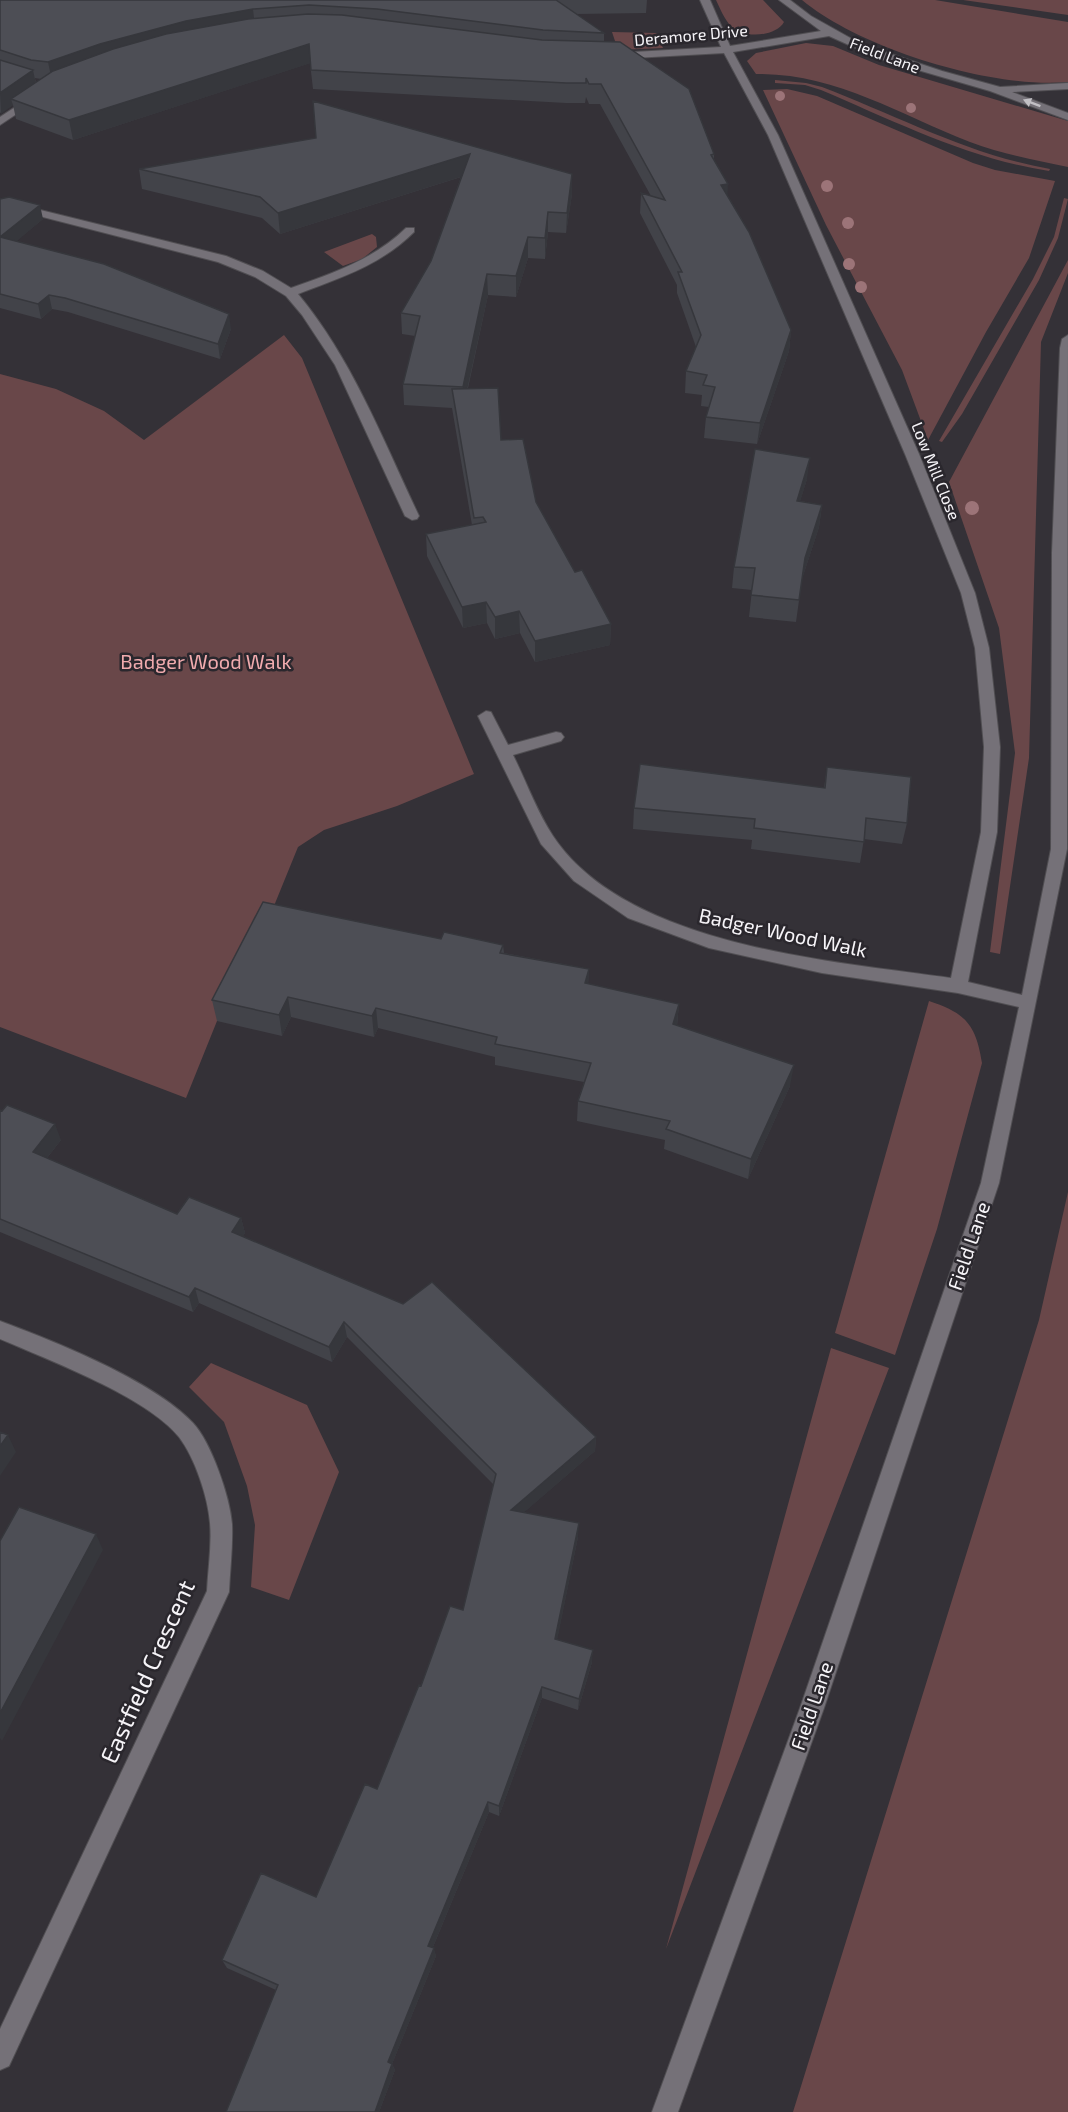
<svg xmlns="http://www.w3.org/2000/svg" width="1068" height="2112" font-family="'Exo 2',sans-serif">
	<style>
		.green { fill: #694749 }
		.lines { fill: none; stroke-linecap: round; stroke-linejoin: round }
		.minor-casing { stroke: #504e52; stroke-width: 2 }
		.minor { fill: #757178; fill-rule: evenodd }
		.tree { fill: #9c7478 }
		.wall { fill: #424349; fill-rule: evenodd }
		.shaded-wall { fill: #36373c }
		.building { fill: #4d4e55; stroke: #36373c; stroke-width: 1.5 }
		.oneway { fill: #c2c0c5 }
		.labels { text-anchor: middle; stroke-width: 5; stroke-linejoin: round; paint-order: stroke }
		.far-street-label { font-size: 16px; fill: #f6f4f8; stroke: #2a272d }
		.park-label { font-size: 20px; fill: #f1abae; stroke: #2a272d }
		.street-label { font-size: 20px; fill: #f6f4f8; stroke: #2a272d }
		.near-street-label { font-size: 24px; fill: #f6f4f8; stroke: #2a272d }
	</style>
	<rect width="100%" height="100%" fill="#343137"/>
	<path class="green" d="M716,0H763L784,22C776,37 742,39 731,26C724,19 720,8 716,0Z
		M802,0H935L1068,22V82C992,89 861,49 802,0Z
		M961,0H1068V15L963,0Z
		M612,32L656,33L663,48L618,50Z
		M806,43L833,46L879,65L1068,121V167C1034,160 1002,154 970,142C898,114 835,73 756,74L747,61L756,53Z
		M775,80L806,83L822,87C898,116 969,155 1050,169L1049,171C969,159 894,121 821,90L805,85L775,83Z
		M787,89L817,96L973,163L995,170L1055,181L1029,258L986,332L928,440L902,370L826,225L763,90Z
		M1064,198L1068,199L1058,238L1039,280L962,414L942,442L939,441L1033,279L1054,237Z
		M372,234L376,237L377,247L362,259L343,266L324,252Z
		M1068,260V273L1041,342L1029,758L1000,954L990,952L1015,753L999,628L949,482Z
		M284,335L302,358L474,774L397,806L324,830L298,847L267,923L217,1021L186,1098L0,1027V374L56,389L104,411L144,440Z
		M929,1001C966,1013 976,1025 982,1063L937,1229L895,1355L835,1333Z
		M1068,1192V2112H793L1039,1320Z
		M831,1348L889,1368L666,1949Z
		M211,1363L307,1405L339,1472L289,1600L251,1587L255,1525L247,1486L224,1422L189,1387Z"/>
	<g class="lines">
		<defs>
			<path id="minor" d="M700,0H710L730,46L821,31L779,0H790L811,16L861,44L942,71L1000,87L1068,83V89L1012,92L1068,113V120L990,91L880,59L829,36L733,52L778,135L919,454L975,593L989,648L1000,747L997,832L968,982L1022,995L1051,849L1052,553L1060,348L1062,339L1068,335L1067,849L999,1183L824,1708L678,2112H652L800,1708L981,1183L1019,1007L958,993L822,973L709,948L628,918L574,881L541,844L478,716L486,711L491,712L508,745L556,732L561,733L564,737L561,741L513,755C526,781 537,812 553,836C626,946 831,961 951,978L981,832L984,747L975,648L961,593L905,454L768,135L724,53L616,59L611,56L616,53L721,47Z
				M35,94L40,97L39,99L0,125V117Z
				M0,200L226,256L263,271L291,288C333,273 373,260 406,228H414V232C381,265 340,278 298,294C352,359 383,440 419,516L417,519L412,520L405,516L335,365L302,315L286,296L255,277L218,262L0,206Z
				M0,1321C54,1341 154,1381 193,1423C211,1442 230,1497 232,1524C233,1546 230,1569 229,1592L9,2066L0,2070V2029L207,1591C208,1569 212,1545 210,1523C208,1497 195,1458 179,1437C147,1397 49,1360 0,1339Z"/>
		</defs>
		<use href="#minor" class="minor-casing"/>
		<use href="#minor" class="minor"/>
	</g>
	<g class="tree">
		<circle cx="780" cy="96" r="5"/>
		<circle cx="911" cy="108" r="5"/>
		<circle cx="827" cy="186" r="6"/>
		<circle cx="848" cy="223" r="6"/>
		<circle cx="849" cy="264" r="6"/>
		<circle cx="861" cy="287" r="6"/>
		<circle cx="972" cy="508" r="7"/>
	</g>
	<path class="wall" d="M0,0H647L646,13L576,14L604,33V42L714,154V159L727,196L791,330L789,351L757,444L704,438L706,417L709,407L701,406L702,395L685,393L686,371L696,347L677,293V285L640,213L641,193L651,196L600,104H589L586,97L585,103H566L313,89L310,63L73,140L16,119L13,105L0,113ZM35,78L41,79L36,83Z
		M316,138L572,194L566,233L548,232L545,259L528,258L516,297L488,295L468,388L501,440L575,572L611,624L610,645L535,662L520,633L495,639L487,623L463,628L427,556L426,534L472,525L452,408L404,405L403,384L415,336L402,334L401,313L431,261L461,177L280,234L262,218L142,189L139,169Z
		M0,199L43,219L16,241L231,329L220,359L68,312L52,309L41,319L0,308Z
		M807,479L800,501L822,505L819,527L802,579L796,622L749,617L752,590L732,588L734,567Z
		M827,767L907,823L902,844L864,839L860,863L751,849L752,840L633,829L634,808L824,788Z
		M441,939L503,945L504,953L589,969L588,984L679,1004L677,1026L790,1086L748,1179L664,1149L665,1140L577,1121L578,1101L584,1082L495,1065V1057L378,1028L374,1037L291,1017L282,1036L217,1021L212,1000Z
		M0,1110L61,1140L47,1158L177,1214L241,1218L245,1233L243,1236L596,1437L595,1451L524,1512L578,1537L557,1639L592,1662L578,1710L542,1698L499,1816L489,1812L433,1947L436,1956L392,2064L395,2070L379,2112H226L276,1990L227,1968L222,1960L316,1897L377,1789L421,1686L463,1610L494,1485L347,1337L332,1362L199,1303L193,1312L0,1232Z"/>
	<path class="shaded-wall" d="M253,9L255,27L52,81L48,62L100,44L186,21Z
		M309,44L311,63L73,140L69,120Z
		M33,70L37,89L11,99L13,105L1,114L0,93Z
		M470,154V174L280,234L278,213Z
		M572,174V194L566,233L567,213Z
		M728,184L727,205L721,185Z
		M40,205L43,219L4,252L0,237Z
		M548,212V232L545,259V238Z
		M528,237V258L516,297V276Z
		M487,274L488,295L463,408V387Z
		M49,295L52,309L41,319L38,304Z
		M229,314L231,329L220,359L218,344Z
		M791,330L789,351L757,444L760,423Z
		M810,458L807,479L794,522L797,501Z
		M822,505L819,527L802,579L805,558Z
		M486,602L487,623L463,628L462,607Z
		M519,611L520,633L495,639V617Z
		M611,624L610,645L535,662V641Z
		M589,969L588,990L585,983Z
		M288,997L291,1017L282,1036L279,1015Z
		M679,1004L677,1024L671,1045L673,1024Z
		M376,1008L378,1028L374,1037L372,1016Z
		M794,1065L790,1086L748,1179L751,1159Z
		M55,1124L61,1140L39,1168L33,1152Z
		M241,1218L245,1233L236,1247L232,1232Z
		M195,1288L199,1303L193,1312L189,1297Z
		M344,1322L347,1337L332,1362L329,1347Z
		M8,1435L16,1452L0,1476V1446Z
		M596,1437L595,1451L512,1523L511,1510Z
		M579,1523L578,1537L555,1651V1639Z
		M96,1534L103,1550L2,1741L0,1738V1713Z
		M593,1650L592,1662L578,1710L579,1699Z
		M542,1687V1698L499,1816V1806Z
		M488,1802L489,1812L430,1954L428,1946Z
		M434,1948L436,1956L392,2064L395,2070L379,2112H375L388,2062Z"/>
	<path class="building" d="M0,0H556L604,33L543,30L377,9L309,5L253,9L186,21L100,44L48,62L31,60L0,50Z
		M308,14L342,15L542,40L620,42L689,89L714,154L711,155L728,184L721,185L749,232L791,330L760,423L706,417L715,387L703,385L707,375L686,371L701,335L678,272H682L641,193L665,200L601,84H589L586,78V83H566L311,70L309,44L69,120L11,99L53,71L113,49L166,34L248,19Z
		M0,60L33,70L0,93Z
		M313,101L572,174L567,213L548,212L545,238L528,237L516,276L487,274L463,387L403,384L420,316L401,313L431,261L470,154L278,213L260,197L139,169L316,138Z
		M9,197L40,205L0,237L104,264L229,314L218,344L65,298L49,295L38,304L0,294V199Z
		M498,388L501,440L523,439L536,502L575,572L582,570L611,624L535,641L519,611L495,617L486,602L462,607L426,534L486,522L483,517L474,518L452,389Z
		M755,449L810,458L797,501L822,505L805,558L799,600L751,595L755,568L734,567Z
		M640,764L825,788L827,767L911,777L907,823L866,818L864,842L754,828L755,819L634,808Z
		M263,902L441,939L444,932L503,945L500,953L589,969L585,983L679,1004L673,1024L794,1065L751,1159L666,1129L670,1121L578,1101L591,1063L495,1044L497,1037L376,1008L372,1016L288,997L279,1015L212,1000Z
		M7,1105L55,1124L33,1152L177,1214L189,1197L241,1218L232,1232L403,1304L432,1282L596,1437L511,1510L579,1523L555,1639L593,1650L579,1699L542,1687L499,1806L488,1802L428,1946L434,1948L388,2062L392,2064L375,2112H226L278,1985L222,1960L261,1873L316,1897L365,1784L377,1789L419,1685L421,1686L450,1606L463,1610L496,1474L344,1322L329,1347L195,1288L189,1297L0,1219V1110L2,1111Z
		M0,1432L8,1435L0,1446Z
		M19,1507L96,1534L0,1713V1541Z"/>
	<defs><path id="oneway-solid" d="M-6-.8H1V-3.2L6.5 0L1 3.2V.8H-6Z" transform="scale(1.5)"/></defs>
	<use class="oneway" href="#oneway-solid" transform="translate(1032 103) rotate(-159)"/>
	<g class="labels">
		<g class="far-street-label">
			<text transform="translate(691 35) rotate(-5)" y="6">Deramore Drive</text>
			<text transform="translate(885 55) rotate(21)" y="6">Field Lane</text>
			<text transform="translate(936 471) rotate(68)" y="6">Low Mill Close</text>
		</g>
		<g class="park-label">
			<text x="206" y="669">Badger Wood Walk</text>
		</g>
		<g class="street-label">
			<text transform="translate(783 933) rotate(12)" y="7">Badger Wood Walk</text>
			<text transform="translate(969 1246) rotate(-71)" y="7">Field Lane</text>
			<text transform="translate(812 1706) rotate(-71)" y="7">Field Lane</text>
		</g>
		<g class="near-street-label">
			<text transform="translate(148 1672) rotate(-66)" y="8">Eastfield Crescent</text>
		</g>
	</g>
</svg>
